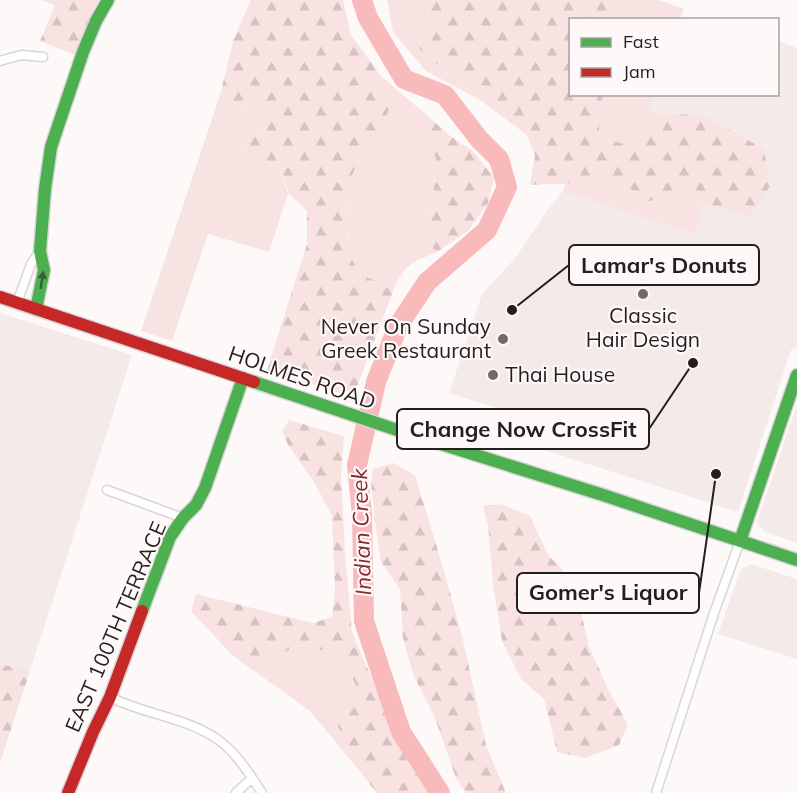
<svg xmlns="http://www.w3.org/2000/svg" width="797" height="793" font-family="Mulish,sans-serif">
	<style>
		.built { fill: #f4eaea }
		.green { fill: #f9e3e2 }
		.forest { fill: url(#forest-firs) }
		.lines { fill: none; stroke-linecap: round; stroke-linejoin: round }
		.river { stroke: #f8baba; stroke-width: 20 }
		.street-casing { stroke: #dad5d4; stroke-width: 11 }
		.fast-casing { stroke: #dad5d4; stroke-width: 15 }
		.jam-casing { stroke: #dad5d4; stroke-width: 15 }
		.street { stroke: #fffefe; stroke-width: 8 }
		.fast { stroke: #4caf50; stroke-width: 12 }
		.jam { stroke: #c62828; stroke-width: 12 }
		.oneway { fill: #365f34 }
		.poi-dot { fill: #706b6b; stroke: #fff8f8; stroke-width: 2 }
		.labels { text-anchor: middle; stroke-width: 4.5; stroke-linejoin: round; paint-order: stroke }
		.poi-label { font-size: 21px; fill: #241e1e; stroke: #fff8f8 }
		.street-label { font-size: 21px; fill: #241e1e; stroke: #fff8f8 }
		.water-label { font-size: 22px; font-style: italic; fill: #89262f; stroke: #fff8f8 }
		.leader { fill: none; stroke: #241e1e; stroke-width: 2 }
		.callout-dot { fill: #241e1e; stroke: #fff8f8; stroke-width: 2 }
		.callout { fill: #fff8f8; stroke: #241e1e; stroke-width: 2 }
		.callout-label { font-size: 22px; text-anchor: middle; font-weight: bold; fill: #241e1e }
	</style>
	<defs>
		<pattern id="forest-firs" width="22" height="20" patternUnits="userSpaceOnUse" patternTransform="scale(1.5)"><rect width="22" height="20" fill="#f9e3e2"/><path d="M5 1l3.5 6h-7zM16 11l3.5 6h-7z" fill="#d5c2c1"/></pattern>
	</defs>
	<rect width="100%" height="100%" fill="#fef9f9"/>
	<path class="built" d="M778,41L797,48V347L791,350L738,512L522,443L530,419L449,393L482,294L516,257L547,211L563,191L693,235L704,203L750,217L704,115L661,114L649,110L654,95L778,94Z
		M0,313L132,355L30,671L0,664Z
		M797,405V543L763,531L757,521Z
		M751,564L797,579V659L718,634L741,569Z"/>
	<path class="green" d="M387,0H431L418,48L480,100L426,71L393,32Z
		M615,0H659L684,9L680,19L613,20Z
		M381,76L430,118L423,134L436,158L429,244L437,252C412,263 406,262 394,289L360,274L348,252L346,190L360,156L377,137L389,110Z
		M220,95L233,109L260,100L275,119L242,147L251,163L280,167L288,194L269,252L208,234L172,341L141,331Z
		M603,95H654L649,110L661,114L640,148L597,137Z
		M604,180L633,190L644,202L680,196L704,203L694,235L563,191L566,183Z
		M301,645L342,655L358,690L338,726L358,769L310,711L233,656L263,661Z"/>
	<path class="forest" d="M41,0H99L89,19L75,55L40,41L55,5Z
		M251,0H343L351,35L381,76L389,110L377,137L360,156L346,190L348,252L360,274L394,289L353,397L267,370L307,244V211L289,194L280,167L251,163L242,147L275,119L260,100L233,109L220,95L234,38Z
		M431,0H615L613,19L570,20V94L603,95L598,137L640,148L661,114L703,115L764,149L770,186L750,217L680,196L644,202L633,190L604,180L578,183L530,185L535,155L527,135L480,100L418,48Z
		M430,118L449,135L474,152L494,178L488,203L468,231L437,252L429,244L436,158L423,134Z
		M289,420L344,436L341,476L345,552L352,632L407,761L429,793H377L358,769L338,726L340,703L358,690L342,655L301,645L263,661L233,656L191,611L196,594L313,623L332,617L335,591L332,516L314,482L288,445L282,431Z
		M394,463L415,475L445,574L463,640L486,745L506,793H466L456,778L435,718L413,674L403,638L400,589L381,562L375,522L371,482L373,469Z
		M501,504L530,516L548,555L575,583L588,644L607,687L628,725L619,745L585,758L557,752L544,699L521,679L502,641L493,583L488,526L483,506Z
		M0,664L30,671L0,763Z"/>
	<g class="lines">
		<path class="river" d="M362,0L368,18L404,79L445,95L479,139L499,159L507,187L487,230L427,282L398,326L376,382L357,465L362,515L364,621L401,732L440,793"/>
		<defs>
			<path id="street" d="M0,61L21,55L43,57
				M17,303L31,264L40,251
				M107,490L183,518
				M110,697C143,714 183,717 214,737C235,750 249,773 262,793
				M236,793L252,778
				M656,793L714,613L740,541"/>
			<path id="fast" d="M36,309L44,270L40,251L45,189L51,147L83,52L96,21L108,0
				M254,382L409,434L603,495L797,560
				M740,541L797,375
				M142,611L170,537L183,518L196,505L205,488L243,378"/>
			<path id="jam" d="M0,297L254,382
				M68,793L93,732L110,697L142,611"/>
		</defs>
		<use href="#street" class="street-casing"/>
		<use href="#fast" class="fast-casing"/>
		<use href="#jam" class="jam-casing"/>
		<use href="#street" class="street"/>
		<use href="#fast" class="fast"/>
		<use href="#jam" class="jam"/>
	</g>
	<defs><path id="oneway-solid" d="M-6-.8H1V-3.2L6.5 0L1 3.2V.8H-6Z" transform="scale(1.5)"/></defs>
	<use class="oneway" href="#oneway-solid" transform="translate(42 280) rotate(-81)"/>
	<g class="poi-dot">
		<circle cx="643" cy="294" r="6"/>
		<circle cx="503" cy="339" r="6"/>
		<circle cx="493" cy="375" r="6"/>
	</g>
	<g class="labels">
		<g class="poi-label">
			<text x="643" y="323">Classic<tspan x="643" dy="24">Hair Design</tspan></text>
			<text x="491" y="334" text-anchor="end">Never On Sunday<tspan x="491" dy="24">Greek Restaurant</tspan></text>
			<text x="505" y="382" text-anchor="start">Thai House</text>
		</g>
		<g class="street-label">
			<text transform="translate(302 378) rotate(19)" y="7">HOLMES ROAD</text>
			<text transform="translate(116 627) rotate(-67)" y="7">EAST 100TH TERRACE</text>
		</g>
		<g class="water-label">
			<text transform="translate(361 532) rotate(-92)" y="8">Indian Creek</text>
		</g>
	</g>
	<path class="leader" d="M512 310L569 265M693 363L649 429M716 474L699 593"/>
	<g class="callout-dot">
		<circle cx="512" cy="310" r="6"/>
		<circle cx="693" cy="363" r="6"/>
		<circle cx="716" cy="474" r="6"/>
	</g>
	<g class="callout">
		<rect x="569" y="245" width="190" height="40" rx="6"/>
		<rect x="397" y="409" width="252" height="40" rx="6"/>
		<rect x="517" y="573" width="182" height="40" rx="6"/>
	</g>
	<g class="callout-label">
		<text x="664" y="273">Lamar's Donuts</text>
		<text x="523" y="437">Change Now CrossFit</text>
		<text x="608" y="600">Gomer's Liquor</text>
	</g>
	<rect x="569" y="18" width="210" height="78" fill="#fff8f8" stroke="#a7a1a1" stroke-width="1.5"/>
	<rect x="581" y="38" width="30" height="9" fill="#4caf50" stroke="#a7a1a1" stroke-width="1.5"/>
	<text x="623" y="48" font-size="18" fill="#241e1e">Fast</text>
	<rect x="581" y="68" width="30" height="9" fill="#c62828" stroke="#a7a1a1" stroke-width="1.5"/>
	<text x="623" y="78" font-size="18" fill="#241e1e">Jam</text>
</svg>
